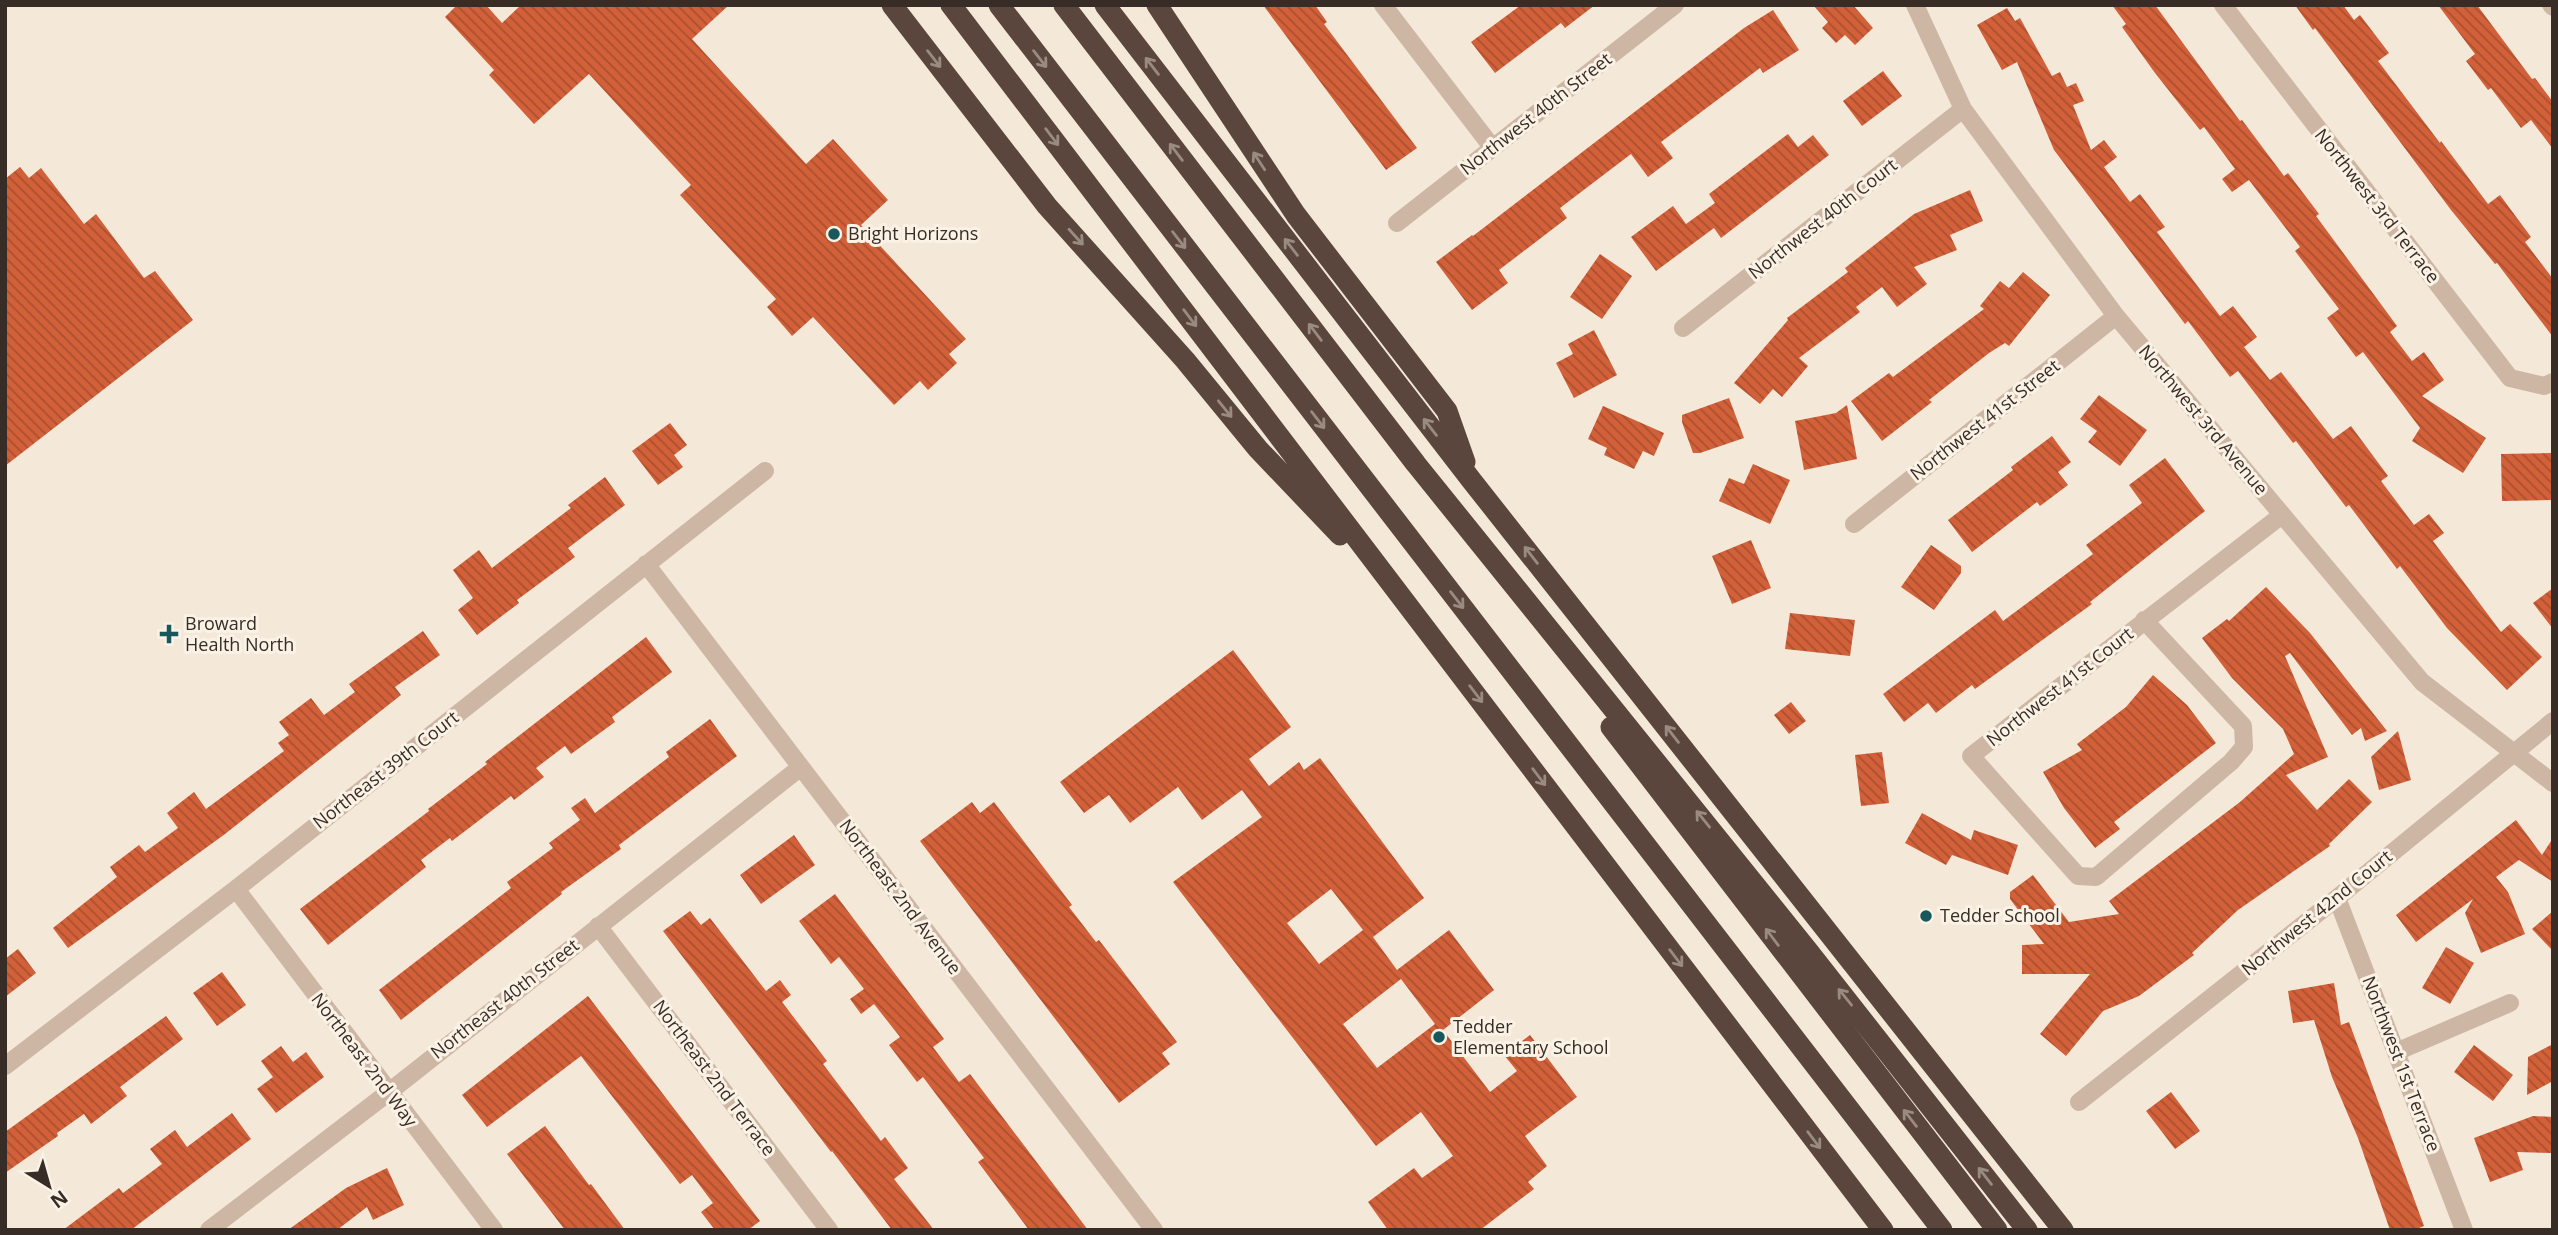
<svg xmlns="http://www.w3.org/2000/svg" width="2558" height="1235" font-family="'Open Sans',sans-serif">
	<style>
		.building { fill: url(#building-back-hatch); fill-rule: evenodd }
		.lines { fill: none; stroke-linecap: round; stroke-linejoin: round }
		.minor { stroke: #cdb7a4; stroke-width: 18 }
		.highway { stroke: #5a463c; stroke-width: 21 }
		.oneway { stroke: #9a8b80 }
		.poi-dot { fill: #18585d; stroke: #fbf2e6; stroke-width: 2.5 }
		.labels { text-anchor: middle; stroke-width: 6; stroke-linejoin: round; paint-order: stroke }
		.street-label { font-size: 18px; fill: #382c26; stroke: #fbf2e6 }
		.poi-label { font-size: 18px; fill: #382c26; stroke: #fbf2e6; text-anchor: start }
	</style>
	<defs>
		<pattern id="building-back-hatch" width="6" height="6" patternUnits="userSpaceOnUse" patternTransform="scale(1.75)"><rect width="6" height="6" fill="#d26039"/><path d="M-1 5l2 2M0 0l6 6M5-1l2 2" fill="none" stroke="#ab4f30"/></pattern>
	</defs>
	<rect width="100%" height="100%" fill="#f4e8d9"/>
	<path class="building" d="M457,5H486L502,23L521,5H729L692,39L806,164L833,139L888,200L861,225L966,339L949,354L957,363L928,390L920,381L894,405L813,317L792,336L767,307L776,299L680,195L691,185L589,74L534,124L489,75L494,70L445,17Z
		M1263,5H1315L1327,22L1324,24L1417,148L1386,170Z
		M1521,5H1595L1565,28L1561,23L1495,73L1471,42Z
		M1813,5H1853L1873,28L1855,45L1845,35L1836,43L1822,28L1828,22Z
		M2112,5H2155L2240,121L2242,120L2284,176L2288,173L2319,214L2316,216L2397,326L2390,332L2412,361L2424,352L2444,380L2422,396L2486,438L2463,473L2412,441L2420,428L2363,352L2356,357L2327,318L2339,309L2295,251L2300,247L2249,180L2232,192L2222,179L2235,169L2204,127L2200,130L2155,73L2122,27L2126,24Z
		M2295,5H2343L2354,20L2360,15L2389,53L2378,61L2440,143L2441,141L2488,204L2500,195L2531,237L2525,242L2553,279V337L2497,263L2495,264L2451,210L2315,28L2313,30Z
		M2438,5H2477L2532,79L2535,78L2553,102V149L2531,120L2521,128L2491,88L2488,90L2466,61L2475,54Z
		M2007,8L2015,21L2020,18L2052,76L2060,72L2067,87L2076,83L2084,101L2073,105L2091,150L2104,140L2117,157L2104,167L2130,202L2140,194L2165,227L2157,232L2220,316L2233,306L2257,337L2244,347L2270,380L2281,372L2333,439L2351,426L2388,476L2381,481L2414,525L2429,514L2444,533L2433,541L2501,632L2510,624L2542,657L2507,690L2447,628L2400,566L2397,569L2349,505L2346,507L2296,441L2293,443L2238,371L2230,377L2188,321L2185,324L2054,150L2017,62L2002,70L1977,25Z
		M1773,10L1799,50L1763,73L1760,68L1661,142L1673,158L1648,177L1631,154L1560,208L1567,218L1499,270L1508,283L1472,310L1436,262L1472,235L1473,236L1744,28Z
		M1883,71L1902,96L1862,126L1843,101Z
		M1788,134L1798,147L1813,135L1829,155L1721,238L1714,228L1656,271L1631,237L1673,206L1686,224L1715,203L1709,194Z
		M20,167L29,178L41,168L84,224L96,214L144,278L155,271L193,320L5,466V179Z
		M1970,190L1983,221L1950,235L1957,250L1914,267L1927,284L1897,307L1882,287L1856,307L1860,312L1799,358L1808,366L1782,397L1773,389L1760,404L1734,383L1788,320L1787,318L1848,272L1845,268L1914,214Z
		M1600,254L1632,276L1602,319L1570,297Z
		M2023,272L2050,295L2009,346L2005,343L1989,353L1929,400L1932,402L1882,441L1851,401L1889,373L1893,377L1984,309L1980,306L2000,281L2009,288Z
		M1594,330L1617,375L1574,398L1556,363L1573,354L1568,344Z
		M2099,395L2147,430L2120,466L2088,442L2097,431L2080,419Z
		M1729,398L1744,438L1700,453H1693L1682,422V415Z
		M1847,405L1857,459L1804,470L1795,421L1836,413Z
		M1603,406L1664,433L1654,456L1643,451L1634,469L1604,455L1607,448L1588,439Z
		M670,423L687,445L674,455L683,467L658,485L632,451Z
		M2052,436L2071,462L2058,472L2068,485L2040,506L2037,502L1972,552L1948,520L2013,470L2011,467Z
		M2551,453L2552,500L2502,501L2501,454Z
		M2165,458L2205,511L2090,602L2092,604L1975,689L1972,685L1936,713L1928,703L1904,722L1883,694L1995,610L2003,621L2093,554L2086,545L2142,503L2129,485Z
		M1753,464L1790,480L1770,524L1719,501L1729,478L1744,484Z
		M605,477L625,505L568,548L575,557L517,600L519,603L477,635L458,610L473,598L453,570L479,550L492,568L571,508L568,505Z
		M1751,540L1771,588L1732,604L1712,556Z
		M1931,545L1961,566V573L1934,610L1901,587Z
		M2266,587L2310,633L2387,731L2365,741L2361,728L2352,735L2290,653L2285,656L2328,757L2286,775L2317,810L2349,779L2372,802L2329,844L2330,846L2238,910L2192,953L2194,955L2139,996L2103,1011L2066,1056L2040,1034L2090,974H2022V945L2044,944L2010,899V892L2033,875L2069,922L2119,914L2109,901L2240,802L2294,754L2283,729L2232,678L2202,638L2227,619L2229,621Z
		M2553,588V629L2533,603Z
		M1790,613L1855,620L1850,656L1785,649Z
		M423,631L440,655L395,687L401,695L225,834L68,948L53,928L117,877L110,867L139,845L145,852L178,828L167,813L194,792L206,809L284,751L278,743L289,735L279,722L311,698L324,715L355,692L349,684Z
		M646,637L672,672L612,717L615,722L571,754L565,746L536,768L544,777L514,800L511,796L452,841L450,838L421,860L426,867L328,945L300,909L429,811L428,809L487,764L485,762Z
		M1233,650L1291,727L1249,759L1269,786L1299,762L1304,770L1320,758L1424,898L1373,937L1397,970L1449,930L1494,990L1443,1030L1490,1092L1517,1071L1504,1055L1530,1035L1577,1097L1525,1136L1547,1166L1528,1182L1534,1189L1480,1230H1388L1368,1202L1414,1168L1422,1178L1453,1156L1421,1112L1376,1146L1173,882L1262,817L1242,790L1202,820L1178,787L1130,823L1109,795L1084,813L1060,782ZM1331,889L1363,930L1319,964L1287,923ZM1401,979L1435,1024L1377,1068L1343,1024Z
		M2153,675L2187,705L2216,743L2114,822L2120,829L2095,848L2064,808L2043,772L2082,750L2077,744L2126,707Z
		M1791,702L1806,721L1789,734L1774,715Z
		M710,719L737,756L619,845L621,849L561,892L562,894L401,1020L379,990L511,888L507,882L553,848L549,843L580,820L571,808L585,798L595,813L669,757L666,752Z
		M2398,731L2411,780L2379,790L2371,757Z
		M1882,752L1889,803L1861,806L1855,755Z
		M972,802L980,813L994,802L1072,905L1069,907L1096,942L1099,940L1177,1042L1162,1053L1170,1064L1119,1103L920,841Z
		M1922,813L1971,840L1974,830L2018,845L2008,875L1952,855L1946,865L1905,843Z
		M2516,820L2542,855L2553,838V882L2519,860L2496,877L2508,892L2525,934L2481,953L2465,913L2473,899L2416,942L2396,915Z
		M794,835L815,865L761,904L740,875Z
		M835,894L944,1039L933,1047L959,1082L970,1074L1088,1230H1029L978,1162L984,1158L923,1077L917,1082L889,1045L900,1037L874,1004L861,1014L850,999L864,989L839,957L831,964L799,921Z
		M690,911L701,925L710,918L766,991L780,980L791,995L782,1002L827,1061L823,1064L881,1141L885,1137L908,1168L894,1179L934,1230H892L832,1151L831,1152L663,931Z
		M2553,911V951L2532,929Z
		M2446,947L2474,963L2450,1004L2422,988Z
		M18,949L36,973L5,997V959Z
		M222,972L246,1005L217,1026L193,993Z
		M2334,983L2341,1025L2349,1022L2424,1226L2414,1230H2390L2358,1138L2332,1077L2314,1020L2293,1023L2288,991Z
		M588,996L760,1221L748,1230H715L701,1212L713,1203L692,1175L680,1184L581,1056L487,1127L462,1095Z
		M166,1016L183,1039L120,1087L127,1096L91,1124L84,1114L57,1133L58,1136L5,1173V1132Z
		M2553,1044V1081L2527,1095L2528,1057Z
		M2474,1045L2513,1075L2493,1101L2454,1072Z
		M281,1046L293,1062L306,1052L324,1077L276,1113L257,1089L273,1077L261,1061Z
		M2171,1092L2200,1131L2175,1149L2146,1111Z
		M232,1113L251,1139L131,1230H63L119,1188L123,1193L162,1164L150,1149L175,1130L187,1147Z
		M2533,1116L2553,1117V1153L2517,1152L2523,1170L2490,1182L2474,1138Z
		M545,1126L589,1185L591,1184L625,1230H565L539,1196L507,1154Z
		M387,1168L404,1205L373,1220L367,1207L337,1230H288L346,1188Z"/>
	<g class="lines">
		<path class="minor" d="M1383,5L1492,147
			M1915,5L1963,109L2116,316L2422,682L2553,783
			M2223,5L2510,378L2544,386L2553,382
			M2551,5L2553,7
			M1397,223L1675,5
			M1683,328L1963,109
			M1854,524L2116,316
			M646,564L1154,1230
			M2144,620L2243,726L2244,747L2231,762L2096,877L2078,876L1971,756L2282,515
			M236,889L494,1230
			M2337,898L2464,1230
			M598,926L829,1230
			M2396,1052L2510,1003
			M5,1066L236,889L765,471
			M2079,1102L2337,898L2553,721
			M209,1230L389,1092L801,767"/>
		<path class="highway" d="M892,5L1047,206L1185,360L1258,449L1340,535
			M951,5L1883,1230
			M999,5L1942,1230
			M1064,5L1416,464L1809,952L2027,1230
			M1105,5L1472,481L2063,1230
			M1157,5L1296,215L1447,411L1465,462
			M1611,727L1997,1230"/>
	</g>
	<defs><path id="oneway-shaft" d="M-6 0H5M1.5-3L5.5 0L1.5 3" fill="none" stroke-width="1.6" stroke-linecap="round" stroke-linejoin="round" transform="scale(1.75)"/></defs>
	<g class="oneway">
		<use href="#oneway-shaft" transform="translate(934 59) rotate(52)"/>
		<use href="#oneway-shaft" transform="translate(1040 59) rotate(52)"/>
		<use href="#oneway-shaft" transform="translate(1152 66) rotate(-128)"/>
		<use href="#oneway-shaft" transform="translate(1052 137) rotate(53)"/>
		<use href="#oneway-shaft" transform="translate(1176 152) rotate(-127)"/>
		<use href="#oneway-shaft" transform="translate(1259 161) rotate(-123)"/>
		<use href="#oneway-shaft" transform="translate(1076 237) rotate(48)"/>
		<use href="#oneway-shaft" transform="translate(1179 240) rotate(52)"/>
		<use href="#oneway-shaft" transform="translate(1291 247) rotate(-128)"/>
		<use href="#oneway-shaft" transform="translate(1190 318) rotate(53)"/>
		<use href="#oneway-shaft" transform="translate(1315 332) rotate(-127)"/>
		<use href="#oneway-shaft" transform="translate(1225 409) rotate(51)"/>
		<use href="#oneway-shaft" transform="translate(1318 420) rotate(52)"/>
		<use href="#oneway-shaft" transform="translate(1430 427) rotate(-128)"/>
		<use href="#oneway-shaft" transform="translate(1531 555) rotate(-128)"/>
		<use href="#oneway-shaft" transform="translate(1457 600) rotate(52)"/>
		<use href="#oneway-shaft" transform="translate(1476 694) rotate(53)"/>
		<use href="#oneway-shaft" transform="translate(1672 734) rotate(-128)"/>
		<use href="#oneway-shaft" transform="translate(1539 777) rotate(53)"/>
		<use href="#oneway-shaft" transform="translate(1703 819) rotate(-129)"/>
		<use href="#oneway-shaft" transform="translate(1772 937) rotate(-127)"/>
		<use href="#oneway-shaft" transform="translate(1676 958) rotate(53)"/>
		<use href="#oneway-shaft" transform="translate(1845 997) rotate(-129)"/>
		<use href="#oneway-shaft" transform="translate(1910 1118) rotate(-128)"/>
		<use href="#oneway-shaft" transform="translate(1814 1140) rotate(53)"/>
		<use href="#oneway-shaft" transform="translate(1985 1176) rotate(-128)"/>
	</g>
	<g class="poi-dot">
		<circle cx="834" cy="234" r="7"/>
		<path d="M165.5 623.5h7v7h7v7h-7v7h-7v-7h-7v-7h7z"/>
		<circle cx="1926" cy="916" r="7"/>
		<circle cx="1439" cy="1037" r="7"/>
	</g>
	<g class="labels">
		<g class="street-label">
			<text transform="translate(1536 114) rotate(-38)" y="6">Northwest 40th Street</text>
			<text transform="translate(2377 206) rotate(52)" y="6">Northwest 3rd Terrace</text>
			<text transform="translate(1823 219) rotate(-38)" y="6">Northwest 40th Court</text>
			<text transform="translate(1985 420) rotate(-38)" y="6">Northwest 41st Street</text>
			<text transform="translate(2203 420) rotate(50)" y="6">Northwest 3rd Avenue</text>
			<text transform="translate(2060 687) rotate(-38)" y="6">Northwest 41st Court</text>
			<text transform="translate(386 770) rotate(-38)" y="6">Northeast 39th Court</text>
			<text transform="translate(900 897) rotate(53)" y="6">Northeast 2nd Avenue</text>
			<text transform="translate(2317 913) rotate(-39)" y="6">Northwest 42nd Court</text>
			<text transform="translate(505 999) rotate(-38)" y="6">Northeast 40th Street</text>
			<text transform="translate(364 1060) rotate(53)" y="6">Northeast 2nd Way</text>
			<text transform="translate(2401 1064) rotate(69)" y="6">Northwest 1st Terrace</text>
			<text transform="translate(714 1078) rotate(53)" y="6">Northeast 2nd Terrace</text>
		</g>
		<g class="poi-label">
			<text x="848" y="240">Bright Horizons</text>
			<text x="185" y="630">Broward<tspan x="185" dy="21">Health North</tspan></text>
			<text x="1940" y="922">Tedder School</text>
			<text x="1453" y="1033">Tedder<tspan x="1453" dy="21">Elementary School</tspan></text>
		</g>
	</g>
	<rect width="2558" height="1235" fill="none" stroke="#382c26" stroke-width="14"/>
	<g transform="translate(49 1186) rotate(143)" stroke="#fbf2e6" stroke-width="5" paint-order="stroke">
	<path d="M0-5L12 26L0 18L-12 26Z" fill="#382c26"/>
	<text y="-10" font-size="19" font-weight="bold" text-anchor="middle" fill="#382c26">N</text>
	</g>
</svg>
